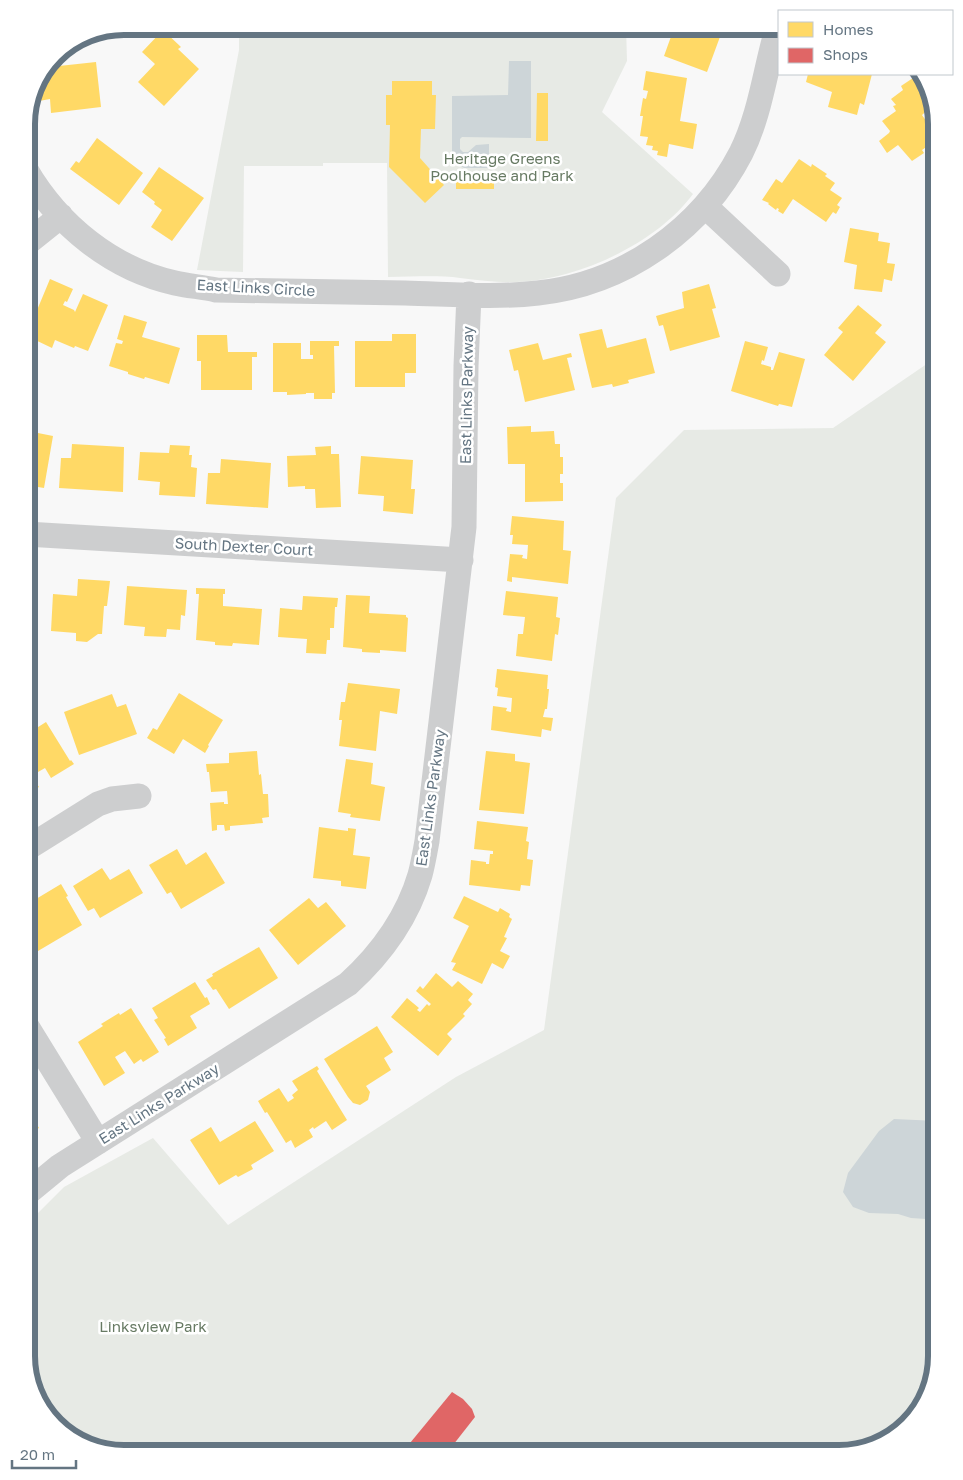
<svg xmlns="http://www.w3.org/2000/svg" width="963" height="1480" font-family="'Golos Text',sans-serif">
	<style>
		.green { fill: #e7eae5 }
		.water { fill: #cdd5d8 }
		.homes { fill: #ffd966 }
		.shops { fill: #e06666 }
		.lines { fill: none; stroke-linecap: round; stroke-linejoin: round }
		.minor { stroke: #cdcecf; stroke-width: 25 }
		.labels { text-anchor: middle; stroke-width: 5; stroke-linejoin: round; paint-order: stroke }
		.park-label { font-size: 15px; fill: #677a63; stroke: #fff }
		.street-label { font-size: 15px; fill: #647582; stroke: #fff }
		.rim { fill: none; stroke: #647582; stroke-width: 6 }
	</style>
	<rect width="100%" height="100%" fill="#f8f8f8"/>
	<path class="green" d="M239,26H626L627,61L602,112L693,194C657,243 578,280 517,282C498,283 479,280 460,278C437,275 412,277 388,277L387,163H323V166H244L243,272L197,270L239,50Z
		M937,357V1356L923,1405L887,1441L839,1454H118L75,1440L39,1404L26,1356V1225L64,1187L153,1138L228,1225L456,1077L544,1030L616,498L684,430L833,428Z"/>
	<path class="water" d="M509,61H531V138L462,137L460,139V149L463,152H468L476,145L489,144V168H464L458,164L454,158L452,151V96L508,95Z
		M894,1119L937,1121V1212L926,1219L911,1218L898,1214L869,1213L853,1207L843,1192L848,1173L879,1131Z"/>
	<path class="homes" d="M665,26H724L707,72L664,56L673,31L664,28Z
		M163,30L181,47L178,49L199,69L164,106L138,82L155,64L142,52Z
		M58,58L59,66L96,62L101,107L51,113L50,99L39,101L37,82L52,59Z
		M646,71L687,78L680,121L697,124L693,149L669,144L667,157L657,155L658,151L652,150L653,146L646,145L648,137L640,136L643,116H640L643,98L646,99L648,91L643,90Z
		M808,74H872L864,105L860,103L857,115L828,107L832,92L806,82Z
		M913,78L931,103L932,106L922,115L933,131L930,133L935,141L922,150L924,153L912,161L898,145L887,153L879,141L889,133L890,131L882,121L896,111L893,106L896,105L891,99L903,90L901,86Z
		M392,81H432V95H436L435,129H421L420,158L444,185L425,203L389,167L390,125H386V95H392Z
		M537,93H548V141H536Z
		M97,138L143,173L119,205L70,169L76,161L79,163Z
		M799,159L811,167L812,164L827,174L825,176L835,183L830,190L842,198L837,205L840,207L836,214L833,212L826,222L793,199L783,214L778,211L779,209L777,208L776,210L768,204L769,203L762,200L776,179L782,183Z
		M159,167L204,198L172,241L151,227L162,210L154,204L155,202L142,192Z
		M456,177L494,178V189H456Z
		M850,228L879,233L878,241L890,243L887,263L895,264L892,281L884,279L882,292L854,289L857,265L844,262Z
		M50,279L73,289L67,302L65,301L63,305L74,310L75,312L83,294L108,305L88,351L75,346L74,348L55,340L52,348L29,337L33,328L30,327Z
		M709,284L716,308L712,309L720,337L670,351L663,325L659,326L656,316L684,308L682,292Z
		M858,305L882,325L875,333L886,342L853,381L824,355L843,332L838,328Z
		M124,315L147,322L142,337L180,348L169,384L145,377L144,379L128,374V372L109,366L116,343L122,344L123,341L117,339Z
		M602,329L607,348L646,338L655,373L628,380L629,383L613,387L612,384L592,388L579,334Z
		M392,334H416V373H405V387H355V341H392Z
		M197,335H227L228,352H257V357H252V390H201V361H197Z
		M310,341H339V346H334L335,393H332V399H314V393H306V394L287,395V392H273V343H301V359H313V355H310Z
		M745,341L768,347L764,361L762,360L761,364L771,367V370H773L779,352L805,359L792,407L779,404L778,406L731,391Z
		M538,343L543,360L571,353L572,357L567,358L575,390L525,402L518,370L514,371L509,350Z
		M531,426V432L554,431L555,444H560V457H563V474H560V483H563V501L525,502V464H508L507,427Z
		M26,427L34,428L33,432L53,436L44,488L26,485Z
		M72,444L124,447L123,492L59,488L61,458H71Z
		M170,445L190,446L189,455H192L191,467L197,468L195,497L159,495L160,482L138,480L140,452L169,453Z
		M331,446V454H339L341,507L316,508L315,489H305V486L288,487L287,456L316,455L315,447Z
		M361,456L413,460L411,489H415L413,514L383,511L384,496L358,494Z
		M221,459L271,463L268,508L206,504L208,473H220Z
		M512,516L564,521L563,550L571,551L568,584L512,577V582L507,581L510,554L523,555L522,558L527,559L528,545L512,544L513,535H510Z
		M78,579L110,581L107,606H104L102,634H98L87,642L76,641V633L51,631L53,594L77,596Z
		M127,586L187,590L185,616L181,615L180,630L167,629L166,637L144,636L145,627L124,625Z
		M196,588L225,589V594H223V606L262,609L259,645L233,643L232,646L215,645V642L196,640L199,594H196Z
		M506,591L558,597L556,617L560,618L558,635L555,634L552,661L516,656L518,634H523L525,617L503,615Z
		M26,594H36L33,640L26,639Z
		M346,595L370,596L369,613L406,615V617L408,618L406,652L380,650V653L362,652V649L343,647Z
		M303,596L338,598L337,607H335L334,628H330V640H327L326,654L306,653L307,639L278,637L280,608L302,610Z
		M497,669L548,675L547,689H549L547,709H545L543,717L553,718L551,731L542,729L541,737L491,730L493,706L507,708L506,711L511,712L512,698L497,696L498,688L495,687Z
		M348,683L400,689L397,714L380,711L376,751L339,746L342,720H339L341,702H345Z
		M179,693L223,720L208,745L209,746L205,753L183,739L174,754L147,738L153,728L157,730Z
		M112,694L117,707L126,704L137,734L79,755L64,712Z
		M46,722L70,761L71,760L74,764L51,778L45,768L38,772L35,768L29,772L39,787L26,794V731L34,726L35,729Z
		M257,751L259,775L261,774L263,794H268L269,817L262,818L263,823L230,826V830L225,831L224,825H217V830L212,831L210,803L224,802V804H228L227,791L211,792L209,772H207L206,764L229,763V753Z
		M486,751L515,754V761L530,763L524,814L479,810Z
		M346,759L373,763L371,784L385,787L380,821L350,817L351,814L338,812Z
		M477,821L528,827L526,841L529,842L527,859L533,860L530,886L521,885L520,891L469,885L471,860L486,862V864H489L490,854H493V851L474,849Z
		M319,827L348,831V828L356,829L353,855L370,857L366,889L341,886V881L313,878Z
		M177,849L186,865L206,852L225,883L181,909L171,892L167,894L149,865Z
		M102,868L110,880L129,869L143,893L100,918L94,908L88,911L73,886Z
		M61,884L68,896L66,897L82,925L38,951L30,938L26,940V905Z
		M464,896L498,912L500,908L510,914L509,917L512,919L504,937L507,938L500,951L510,956L503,969L492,963L482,984L452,970L456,963L451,962L469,926L453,918Z
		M309,898L318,908L326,902L346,926L298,965L269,930Z
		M259,947L278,978L229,1009L216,989L213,990L206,980L213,976L212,974Z
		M436,973L452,987L458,981L473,994L468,1000L472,1004L463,1014L465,1016L447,1034L452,1039L438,1056L391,1017L407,998L419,1008L417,1010L420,1012L427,1004L429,1006L431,1004L416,991L420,986L423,989Z
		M195,982L205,998L207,997L210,1004L190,1016L197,1028L168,1046L164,1039L166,1038L154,1020L158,1018L152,1008Z
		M131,1008L159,1052L143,1062L141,1059L134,1064L125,1051L115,1057L125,1073L104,1086L78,1042L103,1026L101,1024L119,1013L120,1015Z
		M377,1026L393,1052L384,1058L391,1070L366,1086L370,1092L368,1100L360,1105L353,1103L348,1097L324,1059Z
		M317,1066L319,1069L317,1071L347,1120L332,1130L326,1121L314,1129L313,1127L309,1130L313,1137L295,1148L291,1140L286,1143L267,1112L265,1113L258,1101L279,1088L288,1102L294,1098L292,1095L298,1090L292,1081Z
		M26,1107L39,1128L26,1136Z
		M255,1121L274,1151L251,1165L253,1169L238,1177L236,1175L219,1185L190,1140L211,1127L220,1142Z"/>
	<path class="shops" d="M452,1392L463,1399L472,1409L475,1417L446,1454H401Z"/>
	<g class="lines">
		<path class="minor" d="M26,170C58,225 112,269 175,283C188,286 203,287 216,290C279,291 342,292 405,293C449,294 494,298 538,293C624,284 701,230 741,153C761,113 765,69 778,26
			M705,206L778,274
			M26,244L61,216
			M26,534L461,560
			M26,849L98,804L112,799L139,796
			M26,1025L98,1142
			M26,1194L60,1166L348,984C381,954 407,919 420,875C423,864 425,852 427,841L464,527L466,366L469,294"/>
	</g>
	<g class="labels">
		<g class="park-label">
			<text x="502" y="164">Heritage Greens<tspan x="502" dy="17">Poolhouse and Park</tspan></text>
			<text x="153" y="1332">Linksview Park</text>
		</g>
		<g class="street-label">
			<text transform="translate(256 288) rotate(3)" y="5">East Links Circle</text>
			<text transform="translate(467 395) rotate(-89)" y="5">East Links Parkway</text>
			<text transform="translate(244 547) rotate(3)" y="5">South Dexter Court</text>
			<text transform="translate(431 798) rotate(-82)" y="5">East Links Parkway</text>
			<text transform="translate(159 1104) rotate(-32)" y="5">East Links Parkway</text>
		</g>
	</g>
	<path d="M0 0H963V1480H0ZM124 35H839A89 89 0 0 1 928 124V1356A89 89 0 0 1 839 1445H124A89 89 0 0 1 35 1356V124A89 89 0 0 1 124 35Z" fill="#fff" fill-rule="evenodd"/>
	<path class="rim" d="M124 35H839A89 89 0 0 1 928 124V1356A89 89 0 0 1 839 1445H124A89 89 0 0 1 35 1356V124A89 89 0 0 1 124 35Z"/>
	<rect x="778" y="10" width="175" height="65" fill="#ffffff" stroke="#c1c8cd"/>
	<rect x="788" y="22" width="25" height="15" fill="#ffd966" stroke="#c1c8cd"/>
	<text x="823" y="35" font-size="15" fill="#647582">Homes</text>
	<rect x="788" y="48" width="25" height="15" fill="#e06666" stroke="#c1c8cd"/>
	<text x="823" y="60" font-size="15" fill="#647582">Shops</text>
	<path d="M12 1460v8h64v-8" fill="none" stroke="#647582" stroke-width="2.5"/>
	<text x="20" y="1460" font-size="15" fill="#647582" stroke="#ffffff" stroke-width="4" paint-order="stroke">20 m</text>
</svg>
